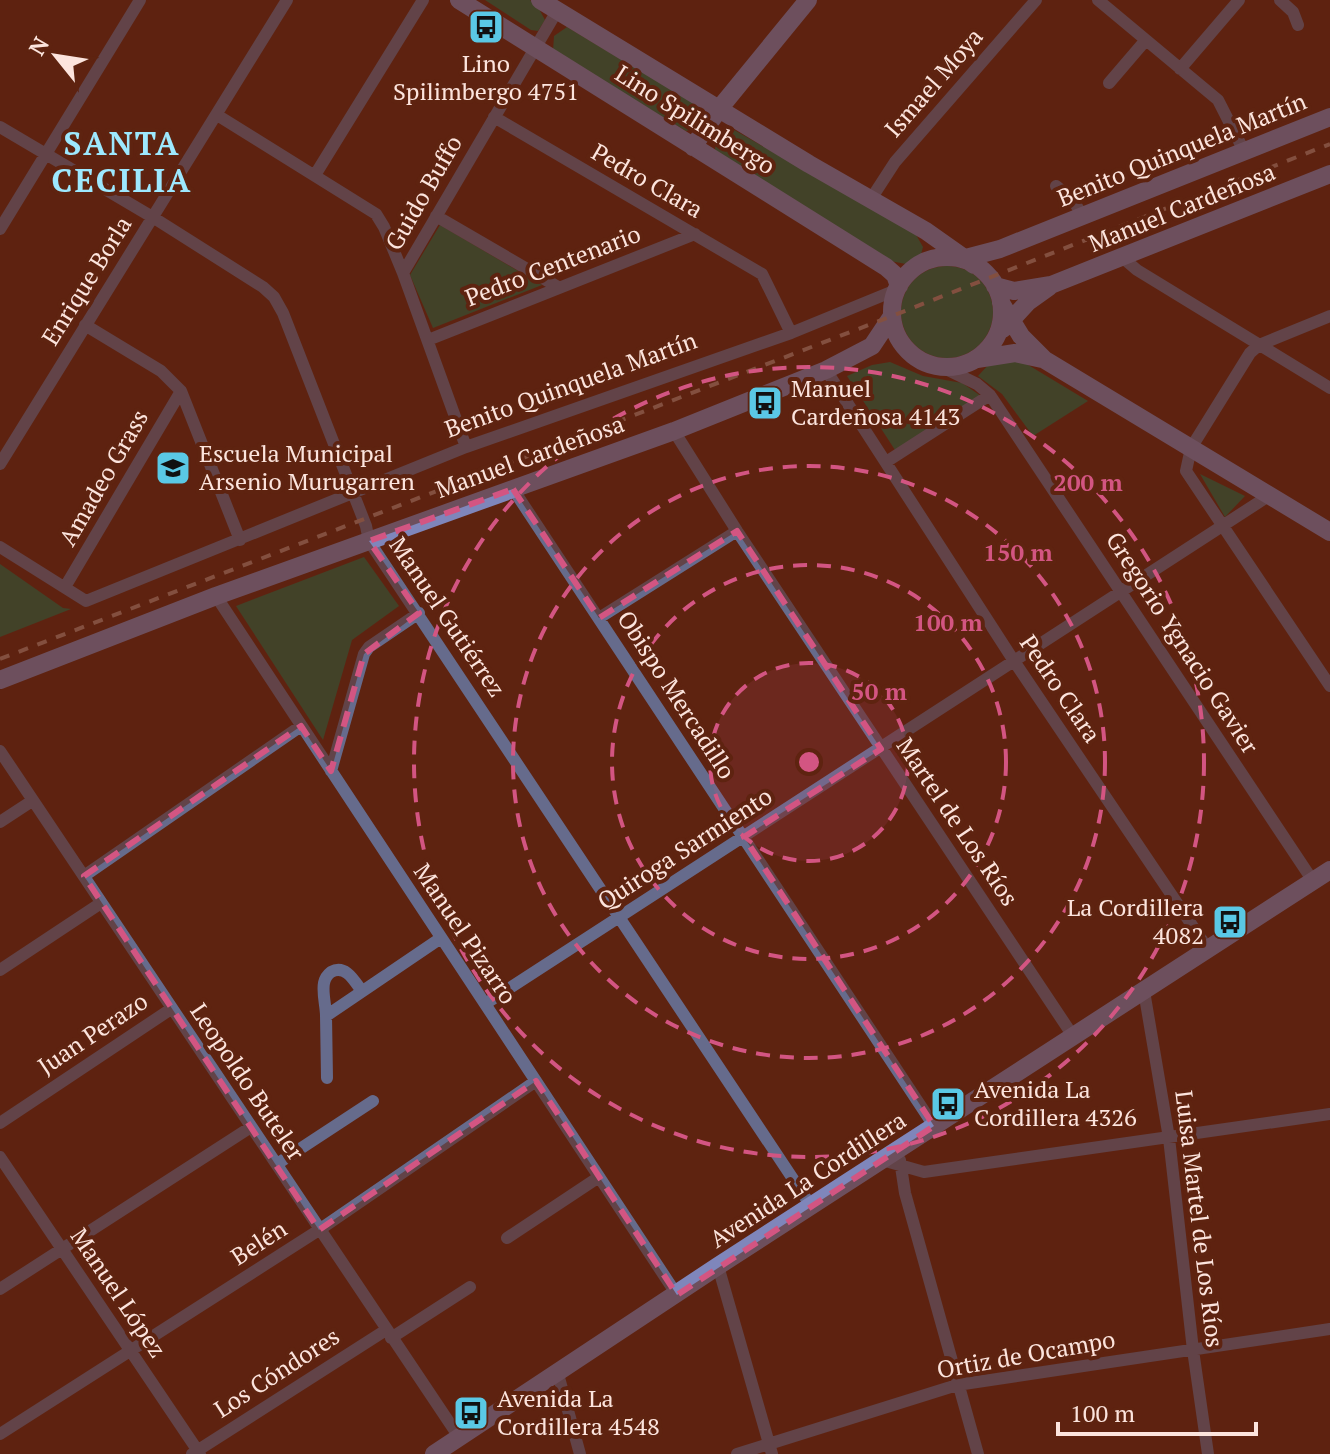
<svg xmlns="http://www.w3.org/2000/svg" width="1330" height="1454" font-family="'PT Serif',serif">
	<style>
		.green { fill: #206845 }
		.lines { fill: none; stroke-linecap: round; stroke-linejoin: round }
		.minor { stroke: #666b8c; stroke-width: 12 }
		.secondary { stroke: #7f86bb; stroke-width: 18 }
		.rail { stroke: #af8679; stroke-width: 4; stroke-dasharray: 10 10; stroke-linecap: butt }
		.marked { fill: none; stroke: #d35582; stroke-width: 6; stroke-dasharray: 16 10; stroke-linejoin: round }
		.ring { fill: none; stroke: #d35582; stroke-width: 4; stroke-dasharray: 14 10 }
		.labels { text-anchor: middle; stroke-width: 8; stroke-linejoin: round; paint-order: stroke }
		.poi-label { font-size: 24px; fill: #fce4dd; stroke: #5e2310; text-anchor: start }
		.street-label { font-size: 24px; fill: #fce4dd; stroke: #5e2310 }
		.district-label { font-size: 32px; font-weight: bold; letter-spacing: 2px; fill: #9de8fe; stroke: #5e2310 }
		.centre { fill: #d35582; stroke: #5e2310; stroke-width: 4 }
		.ring-label { font-size: 24px; text-anchor: middle; font-weight: bold; fill: #d35582; stroke: #5e2310; stroke-width: 8; stroke-linejoin: round; paint-order: stroke }
	</style>
	<rect width="100%" height="100%" fill="#5e2310"/>
	<path class="green" d="M485,0H530L538,7L545,20L538,31L531,30Z
		M567,27L702,108L701,122L693,129L686,131L553,51L554,36Z
		M729,127L915,233L923,247L920,258L906,264L890,261L715,151L716,135Z
		M440,225L542,285L433,328L410,275Z
		M901 312a46 46 0 1 1 92 0a46 46 0 1 1-92 0Z
		M1020,360L1088,401L1033,436L1002,394L978,376L989,364Z
		M890,362L923,376L962,383L981,396L895,450L847,376L872,365Z
		M1200,474L1245,496L1225,517Z
		M364,557L399,606L352,640L323,740L236,606Z
		M0,564L63,608L71,609L0,637Z"/>
	<g class="lines">
		<path class="minor" d="M1098,0L1218,100L1244,151
			M1280,0L1293,12L1298,25
			M1180,69L1239,0
			M1109,83L1145,41
			M217,115L376,214L384,227L403,273L466,447
			M494,117L762,274L791,333
			M0,127L154,218L263,287L274,297L283,313L366,526L369,541L811,1206
			M315,175L423,0
			M1056,186L1073,200L1082,215
			M871,199L895,162L1036,0
			M436,216L558,287
			M0,229L140,0
			M1123,258L1137,270L1330,388
			M403,273L557,11
			M1330,316L1259,345L1250,353L1191,448L1186,471L1330,686
			M85,325L161,371L181,391L240,540
			M428,340L695,234
			M944,368L977,384L990,395L1313,881
			M826,370L1014,661L1208,949
			M674,431L737,531L1073,1036
			M886,462L990,395
			M0,464L287,0
			M513,489L934,1126
			M0,547L86,601L466,447L791,333L896,290
			M65,587L181,391
			M216,596L677,1295
			M599,618L737,531
			M0,751L459,1437
			M331,771L364,654L369,647L419,613
			M0,822L32,801
			M84,876L301,726
			M0,970L101,903
			M1144,991L1169,1138L1193,1350L1208,1454
			M485,1004L1270,495
			M326,1016C326,1006 322,993 324,983C325,978 327,975 331,972C345,964 354,980 361,990
			M327,1078L326,1016L441,938
			M0,1123L171,1009
			M0,1157L200,1454
			M882,1160L924,1172L1330,1114
			M900,1160L905,1193L978,1454
			M277,1164L373,1101
			M507,1238L599,1177
			M718,1266L772,1454
			M0,1289L251,1127
			M391,1338L470,1287
			M558,1374L580,1454
			M0,1434L319,1230L536,1081
			M192,1454L386,1330
			M737,1454L957,1385L1330,1329"/>
		<path class="secondary" d="M459,0L886,267L895,275L899,286
			M540,0L809,164L926,231L974,265
			M693,147L719,109L808,0
			M892 312a55 55 0 1 1 110 0a55 55 0 1 1-110 0Z
			M962,259L1000,249L1330,117
			M995,286L1014,291L1051,285L1330,174
			M1001,303L1021,336L1045,360L1330,532
			M1003,329L1028,302L1049,287
			M977,359L1015,353L1042,359
			M0,680L216,596L674,431L826,370L872,346L892,316
			M434,1454L718,1266L1330,870"/>
		<path class="rail" d="M0,659L892,316L1330,144"/>
	</g>
	<path d="M0 0H1330V1454H0ZM513,489L599,618L737,531L881,749L744,837L934,1126L677,1295L536,1081L319,1230L84,876L301,726L331,771L364,654L419,613L369,541Z" fill="#5e2310" fill-opacity=".55" fill-rule="evenodd"/>
	<path class="marked" d="M513,489L599,618L737,531L881,749L744,837L934,1126L677,1295L536,1081L319,1230L84,876L301,726L331,771L364,654L419,613L369,541Z"/>
	<circle cx="809" cy="762" r="99" fill="#d35582" fill-opacity=".12"/>
	<g class="ring">
		<circle cx="809" cy="762" r="99"/>
		<circle cx="809" cy="762" r="197"/>
		<circle cx="809" cy="762" r="296"/>
		<circle cx="809" cy="762" r="395"/>
	</g>
	<defs>
		<symbol id="bus-square" viewBox="-11 -11 22 22"><rect x="-9" y="-9" width="18" height="18" rx="4" fill="#5ac8e5" stroke="#5e2310"/><path d="M-5-6H5V4H4V6H2V4H-2V6H-4V4H-5ZM-3.5-4V0h7V-4ZM-3.5 1.2v1.5H-2V1.2ZM2 1.2v1.5H3.5V1.2Z" fill="#111"/></symbol>
		<symbol id="school-square" viewBox="-11 -11 22 22"><rect x="-9" y="-9" width="18" height="18" rx="4" fill="#5ac8e5" stroke="#5e2310"/><path d="M0-5L7-2L0 1L-7-2ZM-4 1L0 2.5L4 1V4Q0 6-4 4Z" fill="#111"/></symbol>
	</defs>
	<g fill-rule="evenodd">
		<use href="#bus-square" x="466" y="7" width="40" height="40"/>
		<use href="#bus-square" x="745" y="383" width="40" height="40"/>
		<use href="#school-square" x="153" y="448" width="40" height="40"/>
		<use href="#bus-square" x="1210" y="902" width="40" height="40"/>
		<use href="#bus-square" x="928" y="1084" width="40" height="40"/>
		<use href="#bus-square" x="451" y="1393" width="40" height="40"/>
	</g>
	<g class="labels">
		<g class="poi-label">
			<text x="486" y="72" text-anchor="middle">Lino<tspan x="486" dy="28">Spilimbergo 4751</tspan></text>
			<text x="791" y="397">Manuel<tspan x="791" dy="28">Cardeñosa 4143</tspan></text>
			<text x="199" y="462">Escuela Municipal<tspan x="199" dy="28">Arsenio Murugarren</tspan></text>
			<text x="1204" y="916" text-anchor="end">La Cordillera<tspan x="1204" dy="28">4082</tspan></text>
			<text x="974" y="1098">Avenida La<tspan x="974" dy="28">Cordillera 4326</tspan></text>
			<text x="497" y="1407">Avenida La<tspan x="497" dy="28">Cordillera 4548</tspan></text>
		</g>
		<g class="street-label">
			<text transform="translate(934 83) rotate(-49)" y="8">Ismael Moya</text>
			<text transform="translate(695 120) rotate(32)" y="8">Lino Spilimbergo</text>
			<text transform="translate(1182 150) rotate(-22)" y="8">Benito Quinquela Martín</text>
			<text transform="translate(647 181) rotate(30)" y="8">Pedro Clara</text>
			<text transform="translate(424 193) rotate(-60)" y="8">Guido Buffo</text>
			<text transform="translate(1182 208) rotate(-22)" y="8">Manuel Cardeñosa</text>
			<text transform="translate(553 266) rotate(-21)" y="8">Pedro Centenario</text>
			<text transform="translate(87 281) rotate(-58)" y="8">Enrique Borla</text>
			<text transform="translate(571 385) rotate(-20)" y="8">Benito Quinquela Martín</text>
			<text transform="translate(530 457) rotate(-20)" y="8">Manuel Cardeñosa</text>
			<text transform="translate(104 478) rotate(-60)" y="8">Amadeo Grass</text>
			<text transform="translate(447 617) rotate(56)" y="8">Manuel Gutiérrez</text>
			<text transform="translate(1182 643) rotate(57)" y="8">Gregorio Ygnacio Gavier</text>
			<text transform="translate(1060 689) rotate(56)" y="8">Pedro Clara</text>
			<text transform="translate(676 695) rotate(57)" y="8">Obispo Mercadillo</text>
			<text transform="translate(957 822) rotate(56)" y="8">Martel de Los Ríos</text>
			<text transform="translate(685 849) rotate(-33)" y="8">Quiroga Sarmiento</text>
			<text transform="translate(465 934) rotate(56)" y="8">Manuel Pizarro</text>
			<text transform="translate(93 1034) rotate(-34)" y="8">Juan Perazo</text>
			<text transform="translate(247 1082) rotate(56)" y="8">Leopoldo Buteler</text>
			<text transform="translate(808 1180) rotate(-33)" y="8">Avenida La Cordillera</text>
			<text transform="translate(1199 1219) rotate(83)" y="8">Luisa Martel de Los Ríos</text>
			<text transform="translate(259 1243) rotate(-33)" y="8">Belén</text>
			<text transform="translate(118 1293) rotate(56)" y="8">Manuel López</text>
			<text transform="translate(1026 1355) rotate(-10)" y="8">Ortiz de Ocampo</text>
			<text transform="translate(277 1373) rotate(-33)" y="8">Los Cóndores</text>
		</g>
		<g class="district-label">
			<text x="122" y="155">SANTA<tspan x="122" dy="37">CECILIA</tspan></text>
		</g>
	</g>
	<circle cx="809" cy="762" r="12" class="centre"/>
	<g class="ring-label">
		<text x="1088" y="491">200 m</text>
		<text x="1018" y="561">150 m</text>
		<text x="948" y="631">100 m</text>
		<text x="879" y="700">50 m</text>
	</g>
	<g transform="translate(56 56) rotate(300)" stroke="#5e2310" stroke-width="6" paint-order="stroke">
	<path d="M0-6L14 30L0 20L-14 30Z" fill="#fce4dd"/>
	<text y="-12" font-size="22" font-weight="bold" text-anchor="middle" fill="#fce4dd">N</text>
	</g>
	<path d="M1058 1422v12h198v-12" fill="none" stroke="#fce4dd" stroke-width="4"/>
	<text x="1070" y="1422" font-size="24" fill="#fce4dd" stroke="#5e2310" stroke-width="6" paint-order="stroke">100 m</text>
</svg>
